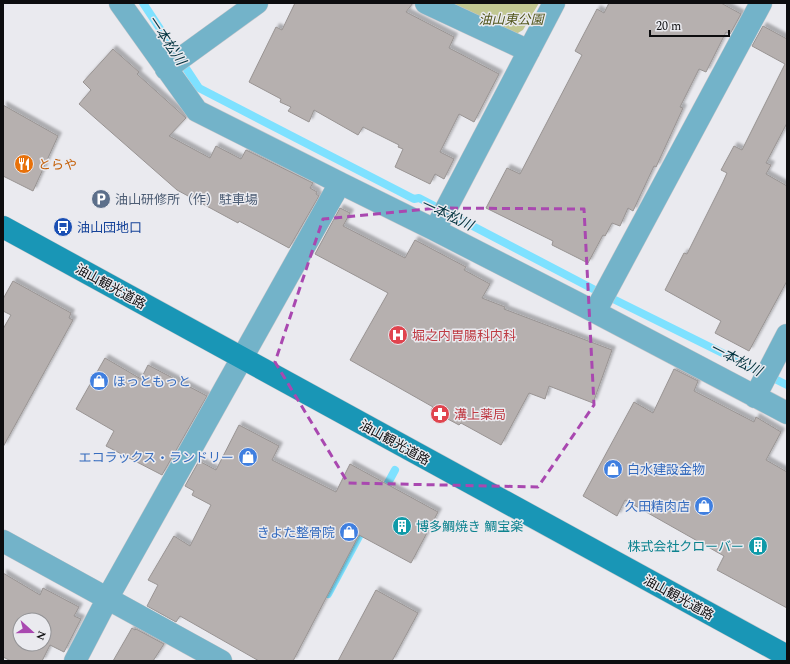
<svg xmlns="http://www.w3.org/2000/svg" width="790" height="664" font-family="Spectral,'Noto Sans JP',serif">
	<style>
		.green { fill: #c2c892 }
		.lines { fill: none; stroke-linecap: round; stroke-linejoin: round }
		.stream { stroke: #7ee1ff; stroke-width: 8 }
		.building { fill: #b6b0af; stroke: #999493; fill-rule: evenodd; filter: url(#shadow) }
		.street-casing { stroke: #c7c7cb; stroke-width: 23 }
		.secondary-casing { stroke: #c7c7cb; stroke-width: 23 }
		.street { stroke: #73b3c9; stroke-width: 22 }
		.secondary { stroke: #1996b6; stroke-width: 22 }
		.marked { fill: none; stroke: #a948b0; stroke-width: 3; stroke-dasharray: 8 5; stroke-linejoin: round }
		.labels { text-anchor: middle; stroke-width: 3; stroke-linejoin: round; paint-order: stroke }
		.park-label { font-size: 13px; font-style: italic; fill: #53571d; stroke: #eaeaef }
		.food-label { font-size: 13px; fill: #c56008; stroke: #eaeaef; text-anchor: start }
		.service-label { font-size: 13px; fill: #4e5e75; stroke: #eaeaef; text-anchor: start }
		.transit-label { font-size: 13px; fill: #164399; stroke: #eaeaef; text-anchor: start }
		.street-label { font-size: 13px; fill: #0d0d0f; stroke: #eaeaef }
		.health-label { font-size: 13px; fill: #be3a42; stroke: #eaeaef; text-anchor: start }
		.shop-label { font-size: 13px; fill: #366cbe; stroke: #eaeaef; text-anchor: end }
		.culture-label { font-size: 13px; fill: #0d838f; stroke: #eaeaef; text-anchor: start }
		.water-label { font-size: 14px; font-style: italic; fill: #02333f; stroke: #eaeaef }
	</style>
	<defs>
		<filter id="shadow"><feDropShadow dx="3.5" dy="-3.5" stdDeviation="1" flood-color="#0004"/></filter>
	</defs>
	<rect width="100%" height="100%" fill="#eaeaef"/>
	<path class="green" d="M445,3H539L523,30L511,37Z"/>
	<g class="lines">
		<path class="stream" d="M143,3L199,88L414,199L419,198L595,290L787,385
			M382,494L395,470
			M328,594L364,527"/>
	</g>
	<path class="building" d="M295,3H413L406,12L454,37L449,48L499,74L474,122L459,114L440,152L454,159L444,179L435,174L430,184L395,167L403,149L398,147L399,145L363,127L358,135L314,110L309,122L288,111L291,107L280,102L281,99L249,82L276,27L282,30Z
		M609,3H721L741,14L730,34L726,32L706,72L699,69L680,107L683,108L656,167L654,166L633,211L628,208L620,226L612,223L605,236L603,235L588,263L552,245L553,241L486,208L507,168L520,174L582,55L575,51L597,9L604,13Z
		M763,26L787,39V123L766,163L771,165L766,174L787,186V281L749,351L715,333L721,321L665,290L684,253L687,254L723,182L727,173L721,170L734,146L742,150L785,64L752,46Z
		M113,49L139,72L137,74L186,118L169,136L210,158L216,146L241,159L246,150L313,183L310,188L317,192L316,194L319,196L289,248L239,221L238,223L177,190L79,104L91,90L83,82Z
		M3,105L58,136L33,191L3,176Z
		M340,208L350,213L343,226L405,258L415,240L466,267L464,270L490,284L482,298L505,307L504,309L612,350L593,403L549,386L545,399L529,393L501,445L461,423L459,425L431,410L433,407L350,360L388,293L315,254Z
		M13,281L71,313L69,318L73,320L3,447V329L11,315L3,311V299Z
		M105,358L141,379L148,365L207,396L162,475L106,446L114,431L76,409Z
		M674,369L698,381L694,391L754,422L756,417L781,432L766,460L787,472V608L717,570L724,556L625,500L617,516L583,496L634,402L653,413Z
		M239,425L279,446L272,460L336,492L350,464L438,512L411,563L359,535L293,661H259L180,616L176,622L147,606L158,585L148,580L174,536L190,546L211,505L192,495L194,491L185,486L199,461L216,470Z
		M3,573L40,595L43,588L79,607L74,616L81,619L64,652L50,645L42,661H11L3,657ZM20,620H44V644H20Z
		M376,590L418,613L392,661H338Z
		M132,628L135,630L136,629L164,644L153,661H113Z"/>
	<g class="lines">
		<defs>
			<path id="street" d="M120,3L197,111L340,183
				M426,3L529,51
				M166,69L257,3
				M435,230L595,312L761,3
				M595,312L787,413
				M755,397L787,335
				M3,541L221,661
				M75,661L112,590L340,183L435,230L554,3"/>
			<path id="secondary" d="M3,227L787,656"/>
		</defs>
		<use href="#street" class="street-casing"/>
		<use href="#secondary" class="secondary-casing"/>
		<use href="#street" class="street"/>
		<use href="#secondary" class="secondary"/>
	</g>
	<path class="marked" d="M437,208L584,209L594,405L538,487L348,483L275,362L323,219Z"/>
	<defs>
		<symbol id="restaurant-disc" viewBox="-11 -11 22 22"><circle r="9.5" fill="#e8710a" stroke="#eaeaef"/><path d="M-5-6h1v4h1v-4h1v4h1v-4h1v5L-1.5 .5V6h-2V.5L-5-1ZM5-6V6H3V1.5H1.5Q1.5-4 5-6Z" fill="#fff"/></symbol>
		<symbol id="parking-disc" viewBox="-11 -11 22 22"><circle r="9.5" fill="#5c6f8a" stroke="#eaeaef"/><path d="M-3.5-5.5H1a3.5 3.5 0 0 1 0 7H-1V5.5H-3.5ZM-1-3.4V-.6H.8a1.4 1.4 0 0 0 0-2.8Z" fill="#fff"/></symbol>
		<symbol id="bus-disc" viewBox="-11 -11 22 22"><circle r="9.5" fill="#1a4fb4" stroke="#eaeaef"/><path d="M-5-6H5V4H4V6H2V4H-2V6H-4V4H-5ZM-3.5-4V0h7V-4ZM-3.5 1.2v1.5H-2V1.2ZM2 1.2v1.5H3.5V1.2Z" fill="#fff"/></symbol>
		<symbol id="hospital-disc" viewBox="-11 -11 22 22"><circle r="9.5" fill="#e0444e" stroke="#eaeaef"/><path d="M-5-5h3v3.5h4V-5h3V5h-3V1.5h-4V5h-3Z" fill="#fff"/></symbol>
		<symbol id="shop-disc" viewBox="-11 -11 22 22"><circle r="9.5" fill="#3f7fe0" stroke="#eaeaef"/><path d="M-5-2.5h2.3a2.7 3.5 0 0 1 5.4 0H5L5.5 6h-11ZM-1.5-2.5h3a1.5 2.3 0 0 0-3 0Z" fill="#fff"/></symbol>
		<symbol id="pharmacy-disc" viewBox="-11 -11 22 22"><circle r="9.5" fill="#e0444e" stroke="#eaeaef"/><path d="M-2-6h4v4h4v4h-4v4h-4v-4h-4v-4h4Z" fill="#fff"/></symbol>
		<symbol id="building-disc" viewBox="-11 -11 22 22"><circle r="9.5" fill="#0f9aa8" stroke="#eaeaef"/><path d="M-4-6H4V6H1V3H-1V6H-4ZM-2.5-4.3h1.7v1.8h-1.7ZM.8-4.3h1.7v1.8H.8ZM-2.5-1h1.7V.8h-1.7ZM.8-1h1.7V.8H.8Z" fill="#fff"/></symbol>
	</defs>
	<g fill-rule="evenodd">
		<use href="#restaurant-disc" x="13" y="153" width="22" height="22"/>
		<use href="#parking-disc" x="90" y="188" width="22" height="22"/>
		<use href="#bus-disc" x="52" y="216" width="22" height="22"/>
		<use href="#hospital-disc" x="387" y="324" width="22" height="22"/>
		<use href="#shop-disc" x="88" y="370" width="22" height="22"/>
		<use href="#pharmacy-disc" x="429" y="403" width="22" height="22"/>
		<use href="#shop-disc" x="237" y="446" width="22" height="22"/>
		<use href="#shop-disc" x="602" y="458" width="22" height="22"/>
		<use href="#shop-disc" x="693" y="495" width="22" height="22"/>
		<use href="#building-disc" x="391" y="515" width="22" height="22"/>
		<use href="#shop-disc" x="338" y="521" width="22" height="22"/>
		<use href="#building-disc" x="747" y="535" width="22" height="22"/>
	</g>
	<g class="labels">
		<g class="park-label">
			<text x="511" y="24">油山東公園</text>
		</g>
		<g class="food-label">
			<text x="38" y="169">とらや</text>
		</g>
		<g class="service-label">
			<text x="115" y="204">油山研修所（作）駐車場</text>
		</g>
		<g class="transit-label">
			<text x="77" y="232">油山団地口</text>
		</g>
		<g class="street-label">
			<text transform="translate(111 286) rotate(29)" y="5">油山観光道路</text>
			<text transform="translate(395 442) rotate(29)" y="5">油山観光道路</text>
			<text transform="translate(679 597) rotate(29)" y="5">油山観光道路</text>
		</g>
		<g class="health-label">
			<text x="412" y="340">堀之内胃腸科内科</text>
			<text x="454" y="419">溝上薬局</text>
		</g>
		<g class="shop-label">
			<text x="113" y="386" text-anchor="start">ほっともっと</text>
			<text x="234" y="462">エコラックス・ランドリー</text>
			<text x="627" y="474" text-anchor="start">白水建設金物</text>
			<text x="690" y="511">久田精肉店</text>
			<text x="335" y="537">きよた整骨院</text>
		</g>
		<g class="culture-label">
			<text x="416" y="531">博多鯛焼き 鯛宝楽</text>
			<text x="744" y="551" text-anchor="end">株式会社クローバー</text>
		</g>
		<g class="water-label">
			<text transform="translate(167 40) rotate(56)" y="5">一本松川</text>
			<text transform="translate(447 214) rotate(25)" y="5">一本松川</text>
			<text transform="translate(736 359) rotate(27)" y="5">一本松川</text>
		</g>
	</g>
	<rect width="790" height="664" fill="none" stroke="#0d0d0f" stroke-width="8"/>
	<g transform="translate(32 632) rotate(111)"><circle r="19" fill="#eaeaef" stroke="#929295"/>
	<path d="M0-3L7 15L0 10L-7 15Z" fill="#a948b0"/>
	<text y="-6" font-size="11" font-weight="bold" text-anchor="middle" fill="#0d0d0f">N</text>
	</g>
	<path d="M650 30v6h79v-6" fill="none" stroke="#0d0d0f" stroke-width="2"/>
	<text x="656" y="30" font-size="12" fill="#0d0d0f" stroke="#eaeaef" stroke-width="3" paint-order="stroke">20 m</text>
</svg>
